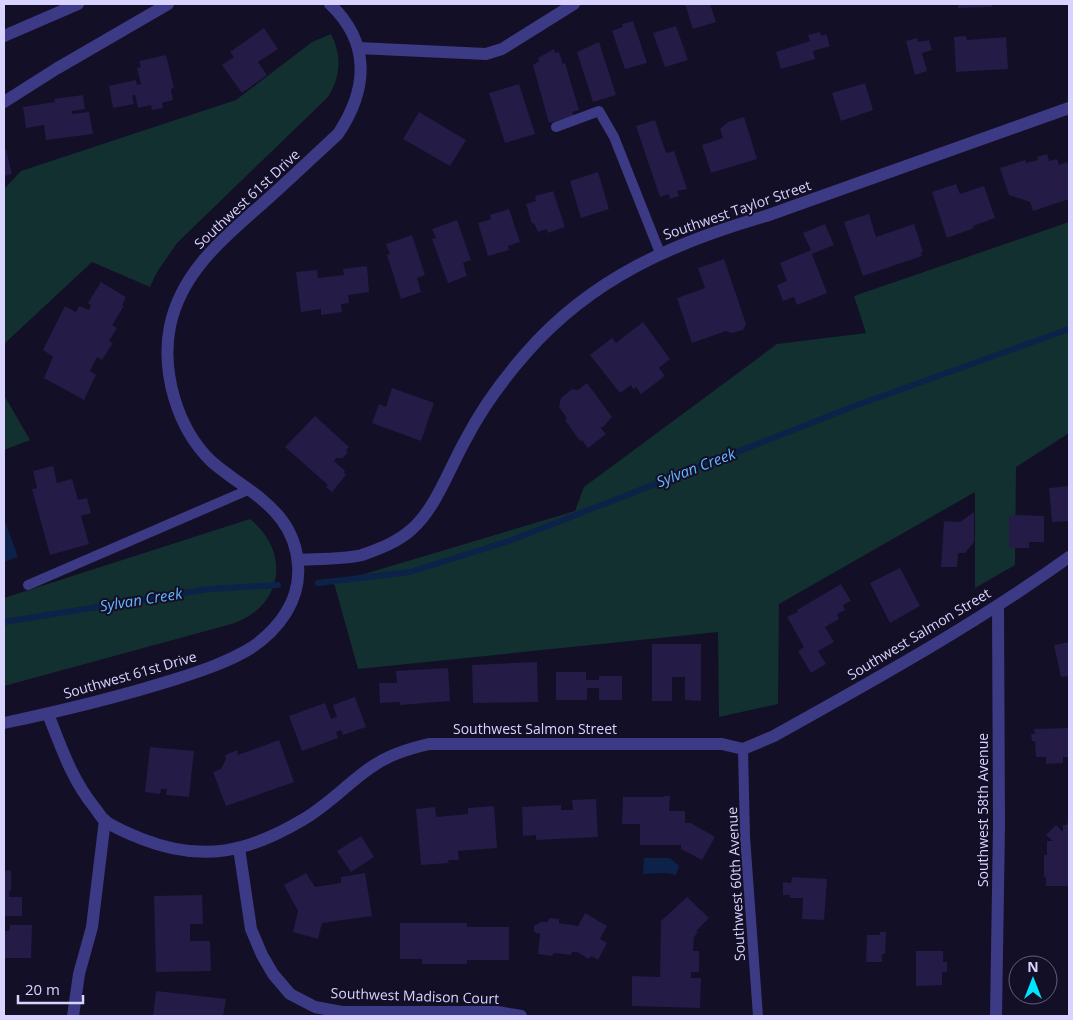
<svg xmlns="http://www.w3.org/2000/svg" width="1073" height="1020" font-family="'Open Sans',sans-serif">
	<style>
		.green { fill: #12302f }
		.water { fill: #0c2248 }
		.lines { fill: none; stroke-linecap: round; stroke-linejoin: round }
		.stream { stroke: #0c2248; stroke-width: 6 }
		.building { fill: #241b47 }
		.service { stroke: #3d3a85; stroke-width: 10 }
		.minor { stroke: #3d3a85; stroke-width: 12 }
		.tertiary { stroke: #3d3a85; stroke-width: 12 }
		.labels { text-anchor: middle; stroke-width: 4; stroke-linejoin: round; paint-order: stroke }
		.street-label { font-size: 14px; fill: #d9d4ff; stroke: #130f26 }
		.water-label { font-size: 15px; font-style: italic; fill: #62b6ff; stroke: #130f26 }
	</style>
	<rect width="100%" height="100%" fill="#130f26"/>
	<path class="green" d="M331,34C342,56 341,76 328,97L177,243L157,272L150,287L92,262L4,344V189L21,171L236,100L312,42Z
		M1069,222V433L1016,467L1015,565L975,588V492L779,604L778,704L719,717L718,632L358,669L334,583L575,511L584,487L777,344L866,333L854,296Z
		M4,395L30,440L4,450Z
		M250,519C290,551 284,604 235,623L4,686V598Z"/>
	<path class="water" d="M4,519L18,557L4,562Z
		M644,858H670L679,866L676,875L665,873L643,874Z"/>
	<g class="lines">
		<path class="stream" d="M318,583L410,572L512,540L852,407L1069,329
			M4,622L209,589L278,585"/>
	</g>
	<path class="building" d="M685,4H710L716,22L693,29Z
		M958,4H992V7L958,8Z
		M633,21L647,63L625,69L612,31L623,27L622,24Z
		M676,26L688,60L665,67L653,33Z
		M264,28L278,49L258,62L267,75L242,93L222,65L234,57L230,52Z
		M820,32L821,36L826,34L830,46L813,51L815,59L781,69L776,52L810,41L808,35Z
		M966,36L967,40L1006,37L1008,69L956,72L954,37Z
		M917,38L918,42L929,40L932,50L922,53L927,71L915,75L906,41Z
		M599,42L616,95L593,102L577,52Z
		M554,49L555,53L559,52L563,64L565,63L579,110L572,112L574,116L549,123L533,65L539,61L538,58Z
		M166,55L174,88L171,89L173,100L162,103L163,108L152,110L151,105L138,108L135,95H132L134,104L113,108L109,86L136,80L137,85L141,84L137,68L141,67L139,61Z
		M865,83L873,110L841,121L832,93Z
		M519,84L535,134L505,143L489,93Z
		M83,95L85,109L72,111V114L89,112L93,134L46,140L44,125L26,128L23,107L55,102L54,99Z
		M419,112L466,140L450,166L403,139Z
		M744,117L757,159L711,173L702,145L723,138L720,129L728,122Z
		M655,120L666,153L674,151L687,189L677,191L679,196L670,199L669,194L660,197L636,126Z
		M4,149H6L12,174L4,176Z
		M1047,154L1049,161L1057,159L1059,165L1067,162L1069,168V199L1033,211L1030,202L1009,195L1000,168L1025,160L1026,163L1038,160L1037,157Z
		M598,172L609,209L581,218L570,181Z
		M956,184L960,194L984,186L995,218L973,226L974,228L947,238L932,192Z
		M553,191L565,227L548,233L547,229L538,232L534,223L532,224L526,204L536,201L535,196Z
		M509,209L520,242L508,246L509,250L488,256L478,223L491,219L490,215Z
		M869,214L876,237L914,224L923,252H921L922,256L863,276L844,222Z
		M457,220L471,260L463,263L467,276L448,283L432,239L436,238L432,229Z
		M825,224L834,245L812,254L827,293L797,305L794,297L783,301L777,285L787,281L780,263L811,250L803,233Z
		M412,235L425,275L417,278L421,292L401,299L387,255L390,254L386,244Z
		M724,259L746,324L743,330L732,333L726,331L692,343L677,298L705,288L698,268Z
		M367,266L369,292L348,295L349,303L341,304L342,312L321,315V309L301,312L296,272L317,270L318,278L344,275L343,269Z
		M101,282L126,297L122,305L124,306L112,325L117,328L109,341L113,343L102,360L97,357L90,371L96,375L84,400L44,378L53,357L43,350L65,306L76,312L79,306L89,310L91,305L88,303Z
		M643,322L670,359L659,368L665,376L641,394L636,387L633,389L631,385L620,393L590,355L612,338L616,343Z
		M587,383L612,417L603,427H600L606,434L588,448L582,440L580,441L565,420L567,418L559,407L561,398L572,389L578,390Z
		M392,388L434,403L421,441L372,423L379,404L386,407Z
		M315,416L349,447L346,450L348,452L343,458H336L334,461L345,471L344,473L346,475L332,492L326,487L328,485L285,447Z
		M53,466L57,483L72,479L78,500L87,498L91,513L81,516L89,544L50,555L32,489L37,488L33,471Z
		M1069,486V521L1052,522L1049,488Z
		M974,512V542L965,553H958L957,567H941L944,521L960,522Z
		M1017,515L1044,516V542H1029V548H1009V516Z
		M900,568L920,606L890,623L870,583Z
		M841,584L851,601L843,605L845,610L837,614L839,619L825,627L834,642L818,651L826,664L811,673L798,651L804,647L787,617L798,612L797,610Z
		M1069,642V676L1061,677L1054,645Z
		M652,644H701V701L685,700V677H672V701H652Z
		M537,662L538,702L473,703L472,665Z
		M448,668L450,701L400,705V702L380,703L379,683H397L396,671Z
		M556,672H586V680H599V676H622V700H599V688H587V700H556Z
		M355,697L366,727L343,735L341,730L336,732L338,738L302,751L289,716L325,703L331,719L337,717L333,705Z
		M1069,728V757H1063V763L1046,764V757H1036L1035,741H1032L1031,734H1035L1034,729Z
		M279,740L294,782L226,806L213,772L221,769L226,759L225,755L237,750L238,755Z
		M150,747L194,751L189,797L166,795L167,789H161L160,794L145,792Z
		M664,796H670L669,811H685V823H691L715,837L702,860L681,849V845H640V824H622L623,797H663Z
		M596,799L598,837L536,840V835L523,836L522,807L561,805V810H573L572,800Z
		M494,806L497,848L458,851L459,860H448L449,863L421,865L416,809L435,807L436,817L468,814V808Z
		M1067,823H1069V886H1046V877H1044V855H1047V841H1053L1046,835L1056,825L1063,832V825H1067Z
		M361,836L374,857L351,872L337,851Z
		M11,870V891H9V897H22V916H4V871Z
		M306,873L315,887L341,883V877L365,873L372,916L322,923L318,939L293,932L298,911L284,885Z
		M792,877L827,879L824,920L802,919L803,898H790V895H783V882L791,883Z
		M202,895L203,924H190V941H210L211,971L156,972L154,896Z
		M687,897L709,918L696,931L698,932L694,937L693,951H699V972H691V978H701L700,1008L632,1006V976L660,977L661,921Z
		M585,913L607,926L600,939L607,943L598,960L591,956L589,959L577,952H572L571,955L554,953L552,956L538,954L540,934L536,933L534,931V926L541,922H548L549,918L559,919V923L578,926Z
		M400,923H467V927H509V960H467V964H422V959H400Z
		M10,925H32L31,958H4V931H9Z
		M880,932H886L885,954H882V962H866L867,935H880Z
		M916,951H943V962H947V972H942V985L916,986Z
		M156,991L226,999L223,1016H153Z"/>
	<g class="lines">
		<path class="service" d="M556,127L599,111L614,137L660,253
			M28,585L248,490
			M743,749L745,837L758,1016"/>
		<path class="minor" d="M358,48L486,54L502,49L574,4
			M4,102L56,69L168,4
			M298,560C315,559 347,559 362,555C379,549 398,542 412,529C436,508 450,467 466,439C482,408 504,378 527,352C592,278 673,243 766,216L1069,108
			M48,714C61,747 72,780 95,808C98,812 101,817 104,820C114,828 130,834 142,839C203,863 249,852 304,819C328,805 347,784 370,768C388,755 408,749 429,744H722L743,749L774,736C874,680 976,624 1069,557
			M239,848L251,929L262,955L273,974L290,994L315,1007L342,1012H497L521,1016
			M73,1016L79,974L92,927L105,820
			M996,1016L999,826L998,605"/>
		<path class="tertiary" d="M4,36L78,4
			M4,723C61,711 119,697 176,679C201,671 228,662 251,648C279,629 301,600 298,565C297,549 291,532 281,519C263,495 233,481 211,461C177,428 161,372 170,326C181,273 222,239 261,205C287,182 312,158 338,134C368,89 371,43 330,4"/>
	</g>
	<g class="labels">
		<g class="street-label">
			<text transform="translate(247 199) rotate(-43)" y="5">Southwest 61st Drive</text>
			<text transform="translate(737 210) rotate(-19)" y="5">Southwest Taylor Street</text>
			<text transform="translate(919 634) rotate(-31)" y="5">Southwest Salmon Street</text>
			<text transform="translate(130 675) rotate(-16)" y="5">Southwest 61st Drive</text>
			<text x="535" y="734">Southwest Salmon Street</text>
			<text transform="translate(983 810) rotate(-90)" y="5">Southwest 58th Avenue</text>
			<text transform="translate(736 884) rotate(-93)" y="5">Southwest 60th Avenue</text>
			<text transform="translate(415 996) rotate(2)" y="5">Southwest Madison Court</text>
		</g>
		<g class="water-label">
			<text transform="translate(696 468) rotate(-21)" y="5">Sylvan Creek</text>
			<text transform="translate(141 600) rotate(-9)" y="5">Sylvan Creek</text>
		</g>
	</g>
	<rect width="1073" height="1020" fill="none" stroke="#d9d4ff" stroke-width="10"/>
	<g transform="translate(1033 980)"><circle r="24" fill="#130f26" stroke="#625e7d"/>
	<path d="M0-4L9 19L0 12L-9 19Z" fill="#00e5ff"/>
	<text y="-8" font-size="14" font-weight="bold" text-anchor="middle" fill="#d9d4ff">N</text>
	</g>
	<path d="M18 995v8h65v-8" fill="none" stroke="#d9d4ff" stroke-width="2.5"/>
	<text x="25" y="995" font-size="15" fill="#d9d4ff" stroke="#130f26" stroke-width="4" paint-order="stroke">20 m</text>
</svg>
